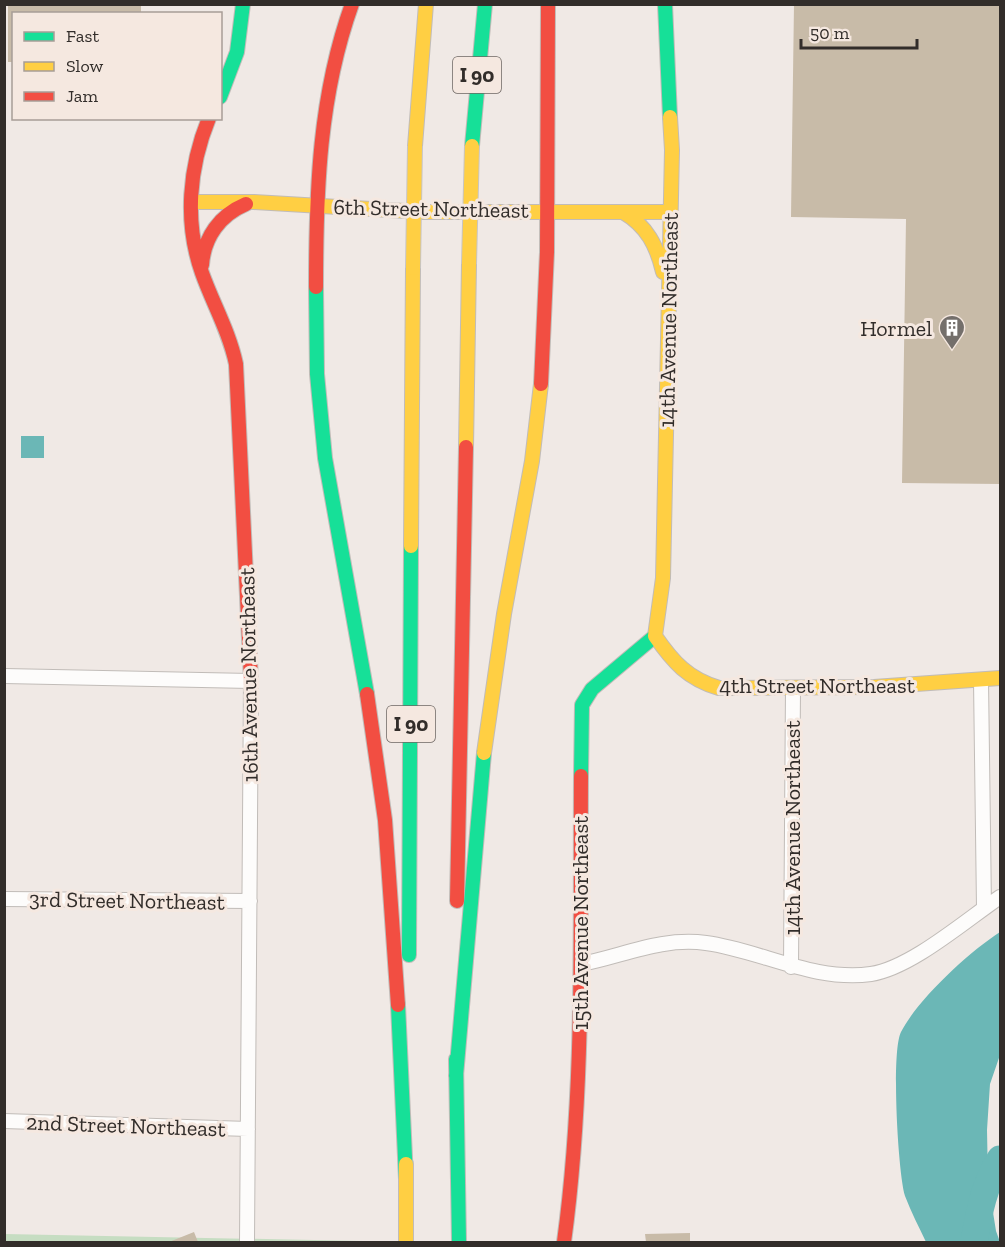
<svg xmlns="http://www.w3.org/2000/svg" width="1005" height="1247" font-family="'Zilla Slab',serif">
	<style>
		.green { fill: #c6ddc2 }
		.water { fill: #6bb7b6 }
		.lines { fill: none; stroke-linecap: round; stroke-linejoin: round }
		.river { stroke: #6bb7b6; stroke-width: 27 }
		.building { fill: #c8bba8 }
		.street-casing { stroke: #c1bcb8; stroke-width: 16 }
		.fast-casing { stroke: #c1bcb8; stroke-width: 16 }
		.slow-casing { stroke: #c1bcb8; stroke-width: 16 }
		.jam-casing { stroke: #c1bcb8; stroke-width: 16 }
		.street { stroke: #fdfcfb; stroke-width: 14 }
		.fast { stroke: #16e098; stroke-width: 14 }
		.slow { stroke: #ffcf43; stroke-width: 14 }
		.jam { stroke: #f24e42; stroke-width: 14 }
		.slow-bridge-casing { stroke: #c8c5c3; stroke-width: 16; stroke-linecap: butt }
		.slow-bridge { stroke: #ffcf43; stroke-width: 14 }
		.labels { text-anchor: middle; stroke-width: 6; stroke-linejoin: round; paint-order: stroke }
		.shield { fill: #f5e8e0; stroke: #6c6561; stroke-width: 1.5 }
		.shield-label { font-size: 21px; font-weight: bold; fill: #322d2a }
		.street-label { font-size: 22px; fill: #322d2a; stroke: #f5e8e0 }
		.poi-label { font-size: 22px; fill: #322d2a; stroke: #f5e8e0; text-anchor: end }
	</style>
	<rect width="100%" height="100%" fill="#f0e9e5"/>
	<path class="green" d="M5,1234L363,1241V1242H5Z"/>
	<path class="water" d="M21,436H44V458H21Z
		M1000,932V1055L990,1084L987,1130L988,1181L996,1231L1000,1242H926C919,1227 911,1212 905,1196C898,1173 891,1052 901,1032C918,999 969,952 1000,932Z"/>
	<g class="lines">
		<path class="river" d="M974,1242C979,1212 984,1185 1000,1159"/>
	</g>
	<path class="building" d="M8,4H141V14H14V62H8Z
		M794,4H1000V484L902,483L906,219L791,217Z
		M194,1232L198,1242H169Z
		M690,1233V1242H646L645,1234Z"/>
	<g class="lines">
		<defs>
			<path id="street" d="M4,676L251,681L247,1242
				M981,680L984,908
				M4,899L250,901
				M581,964C623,956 661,937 706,943C760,950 813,982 871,974C911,968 966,920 1000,897
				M791,967L793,689
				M4,1121L248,1129"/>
			<path id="fast" d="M665,4L670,117
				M220,97L237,52L243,4
				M472,146L485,4
				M316,287L317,374L325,458L367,694
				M581,776L582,705L592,689L655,636
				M409,955L411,546
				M398,1005L406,1179
				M456,1059L459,1242
				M456,1076L484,753"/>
			<path id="slow" d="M415,146L426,4
				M192,202H254L422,212H670
				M623,212C647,226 657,246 663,272
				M466,447L469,264
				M411,546L413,268
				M655,636L663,578L672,150L670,117
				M655,636C673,662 688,679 719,688L874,687L1000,678
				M484,753L504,614L532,461L541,384
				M406,1164V1242"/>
			<path id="jam" d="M209,118C189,167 184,222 202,273C213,304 229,331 236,364L251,681
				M202,265C204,237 220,215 246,204
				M316,287C316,190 319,96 352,4
				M541,384L547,252L548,4
				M367,694L385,820L398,1005
				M457,901L466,447
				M564,1242C585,1088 580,931 581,776"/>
		</defs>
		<use href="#street" class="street-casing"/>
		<use href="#fast" class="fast-casing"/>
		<use href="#slow" class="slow-casing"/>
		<use href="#jam" class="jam-casing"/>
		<use href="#street" class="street"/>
		<use href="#fast" class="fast"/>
		<use href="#slow" class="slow"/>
		<use href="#jam" class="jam"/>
		<defs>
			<path id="slow-bridge" d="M469,264L472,146
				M413,268L415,146"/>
		</defs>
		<use href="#slow-bridge" class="slow-bridge-casing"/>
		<use href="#slow-bridge" class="slow-bridge"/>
	</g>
	<defs>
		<symbol id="building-pin" viewBox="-11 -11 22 30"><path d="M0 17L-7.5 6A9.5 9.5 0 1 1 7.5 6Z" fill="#746f6b" stroke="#f5e8e0"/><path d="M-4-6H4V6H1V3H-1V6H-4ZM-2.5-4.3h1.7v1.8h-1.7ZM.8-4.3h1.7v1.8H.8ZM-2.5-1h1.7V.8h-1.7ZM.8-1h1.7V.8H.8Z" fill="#fff"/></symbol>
	</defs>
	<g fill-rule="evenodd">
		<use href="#building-pin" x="937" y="313" width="30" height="40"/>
	</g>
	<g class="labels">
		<g class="shield">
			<rect x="453" y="57" width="48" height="36" rx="4.5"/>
			<rect x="387" y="706" width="48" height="36" rx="4.5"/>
		</g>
		<g class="shield-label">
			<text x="477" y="82">I 90</text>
			<text x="411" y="731">I 90</text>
		</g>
		<g class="street-label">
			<text transform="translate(431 208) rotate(1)" y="8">6th Street Northeast</text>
			<text transform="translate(668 320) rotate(-89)" y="8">14th Avenue Northeast</text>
			<text transform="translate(248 675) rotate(-91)" y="8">16th Avenue Northeast</text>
			<text x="817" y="693">4th Street Northeast</text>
			<text transform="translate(792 828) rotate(-90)" y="8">14th Avenue Northeast</text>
			<text transform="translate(127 900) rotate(1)" y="8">3rd Street Northeast</text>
			<text transform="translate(580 923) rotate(-90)" y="8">15th Avenue Northeast</text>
			<text transform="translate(126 1125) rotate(2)" y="8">2nd Street Northeast</text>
		</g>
		<g class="poi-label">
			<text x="932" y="336">Hormel</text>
		</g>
	</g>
	<rect width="1005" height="1247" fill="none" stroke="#322d2a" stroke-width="12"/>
	<rect x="12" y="12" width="210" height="108" fill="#f5e8e0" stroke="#a79d97" stroke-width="1.5"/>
	<rect x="24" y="32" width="30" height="9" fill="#16e098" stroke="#a79d97" stroke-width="1.5"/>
	<text x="66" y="42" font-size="18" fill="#322d2a">Fast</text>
	<rect x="24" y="62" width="30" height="9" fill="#ffcf43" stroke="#a79d97" stroke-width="1.5"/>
	<text x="66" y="72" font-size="18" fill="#322d2a">Slow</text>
	<rect x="24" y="92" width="30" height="9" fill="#f24e42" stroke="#a79d97" stroke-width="1.5"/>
	<text x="66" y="102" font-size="18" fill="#322d2a">Jam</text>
	<path d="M801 39v9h116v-9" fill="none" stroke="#322d2a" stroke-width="3"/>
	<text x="810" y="39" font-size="18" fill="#322d2a" stroke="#f5e8e0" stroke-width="4.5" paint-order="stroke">50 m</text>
</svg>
